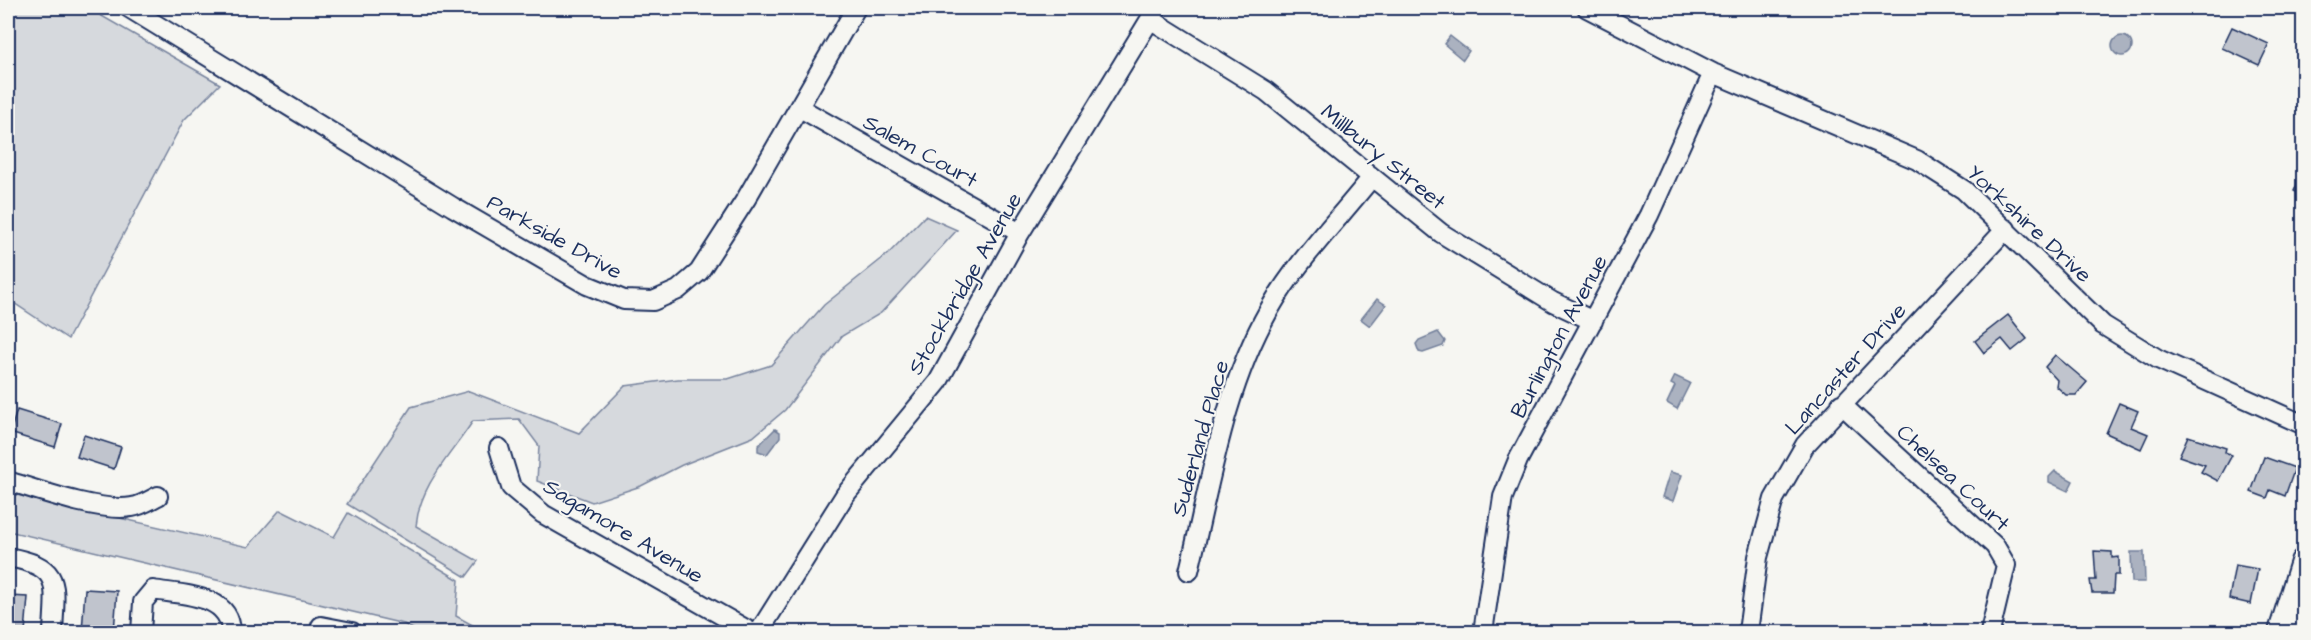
<svg xmlns="http://www.w3.org/2000/svg" width="2311" height="640" font-family="'Architects Daughter',sans-serif">
	<style>
		.green { fill: #d6d9dd; stroke: #78849e; stroke-width: 1.5 }
		.water { fill: #abb2c0; stroke: #717e99; stroke-width: 1.5 }
		.building { fill: #c0c4cd; stroke: #1b2f5e; stroke-width: 1.5 }
		.lines { fill: none; stroke-linecap: round; stroke-linejoin: round }
		.street-casing { stroke: #1b2f5e; stroke-width: 22 }
		.secondary-casing { stroke: #1b2f5e; stroke-width: 30 }
		.street { stroke: #f6f6f2; stroke-width: 18 }
		.secondary { stroke: #f6f6f2; stroke-width: 26 }
		.labels { text-anchor: middle; stroke-width: 4.5; stroke-linejoin: round; paint-order: stroke }
		.street-label { font-size: 22px; fill: #1b2f5e; stroke: #f6f6f2 }
	</style>
	<rect width="100%" height="100%" fill="#f6f6f2"/>
	<filter id="ink" filterUnits="userSpaceOnUse"><feTurbulence type="fractalNoise" baseFrequency=".0167" numOctaves="2"/><feDisplacementMap in="SourceGraphic" scale="12" xChannelSelector="R" yChannelSelector="G"/><feConvolveMatrix kernelMatrix="1 2 1 2 8 2 1 2 1" color-interpolation-filters="sRGB"/></filter>
	<g filter="url(#ink)">
		<path class="green" d="M8,8H88L220,84L184,120L68,339L8,299Z
			M925,216L957,230L881,313L842,336L785,410L753,437L682,465L641,486L592,502L537,481L539,446L519,419L473,421C451,455 420,484 416,526L478,561L466,577L347,504L411,407L469,391L579,433L625,386L678,379H728L771,365L824,305L889,253Z
			M8,493L248,547L280,510L334,537L348,513L459,580L456,616L485,632H418L404,624L8,531Z"/>
		<path class="water" d="M1450,36L1469,51L1463,60L1444,44Z
			M2112 46a10 10 0 1 1 20 0a10 10 0 1 1-20 0Z
			M1377,299L1386,305L1370,326L1361,319Z
			M1438,332L1445,341L1443,346L1423,353L1419,352L1416,344L1419,340Z
			M1675,376L1690,383L1677,409L1667,403L1675,386L1671,384Z
			M775,429L780,432V437L767,454L758,451V446Z
			M2055,471L2073,481L2068,491L2049,482V477Z
			M1670,472L1682,475L1673,501L1662,497Z
			M2131,552H2144L2145,582H2132Z"/>
		<path class="building" d="M2232,27L2269,44L2259,65L2222,48Z
			M2297,185L2304,188L2302,195L2294,191Z
			M2008,315L2027,339L2012,351L2002,339L1984,353L1975,341Z
			M2055,355L2087,382L2076,395H2066L2056,386L2057,380L2045,367Z
			M2119,403L2138,411L2131,427L2148,434L2141,449L2106,433Z
			M17,410L62,424L55,447L10,433Z
			M84,435L121,447L114,469L77,457Z
			M2188,436L2226,448L2225,452L2232,455L2218,481L2201,472L2205,465L2179,456Z
			M2264,457L2295,468L2285,496L2270,490L2267,498L2251,492Z
			M2094,551L2112,552V558L2119,557V575H2114L2113,593H2092L2090,580H2096Z
			M2235,565L2258,569L2251,604L2229,599Z
			M85,589L117,591L114,632H82Z
			M8,596L28,597L25,632H8Z"/>
		<g class="lines">
			<defs>
				<path id="street" d="M129,8L453,207L587,285L624,300L653,301L678,290L699,272L746,199L856,8
					M1587,8L1713,73L1917,160L1964,190L2103,325L2158,359L2304,425
					M1150,19L1266,91L1441,233L1553,302L1593,321
					M800,108L1020,233
					M1841,404L1995,546L2006,565L1990,632
					M499,448L511,487L543,514L751,632
					M8,481C37,490 103,513 132,507C141,506 150,500 158,496
					M8,557C63,567 55,584 53,632
					M1189,571C1210,484 1224,389 1269,310C1296,262 1337,221 1372,177
					M141,632L143,602L153,590C183,595 230,594 231,632
					M321,632V626L352,632
					M759,632L845,495L938,382L1020,233L1157,8
					M1483,632L1503,497L1518,460L1649,215L1713,73
					M1748,632L1758,557L1774,499L1805,445L2006,229"/>
				<path id="secondary" d="M2282,632L2304,562"/>
			</defs>
			<use href="#street" class="street-casing"/>
			<use href="#secondary" class="secondary-casing"/>
			<use href="#street" class="street"/>
			<use href="#secondary" class="secondary"/>
		</g>
	</g>
	<g class="labels">
		<g class="street-label">
			<text transform="translate(921 150) rotate(29)" y="8">Salem Court</text>
			<text transform="translate(1384 156) rotate(39)" y="8">Millbury Street</text>
			<text transform="translate(2030 223) rotate(43)" y="8">Yorkshire Drive</text>
			<text transform="translate(555 236) rotate(29)" y="8">Parkside Drive</text>
			<text transform="translate(964 283) rotate(-60)" y="8">Stockbridge Avenue</text>
			<text transform="translate(1558 336) rotate(-62)" y="8">Burlington Avenue</text>
			<text transform="translate(1845 368) rotate(-48)" y="8">Lancaster Drive</text>
			<text transform="translate(1199 438) rotate(-74)" y="8">Suderland Place</text>
			<text transform="translate(1954 477) rotate(43)" y="8">Chelsea Court</text>
			<text transform="translate(624 530) rotate(31)" y="8">Sagamore Avenue</text>
		</g>
	</g>
	<rect width="2311" height="640" fill="none" stroke="#f6f6f2" stroke-width="30"/>
	<rect x="15" y="15" width="2281" height="610" fill="none" stroke="#1b2f5e" stroke-width="2" filter="url(#ink)"/>
</svg>
